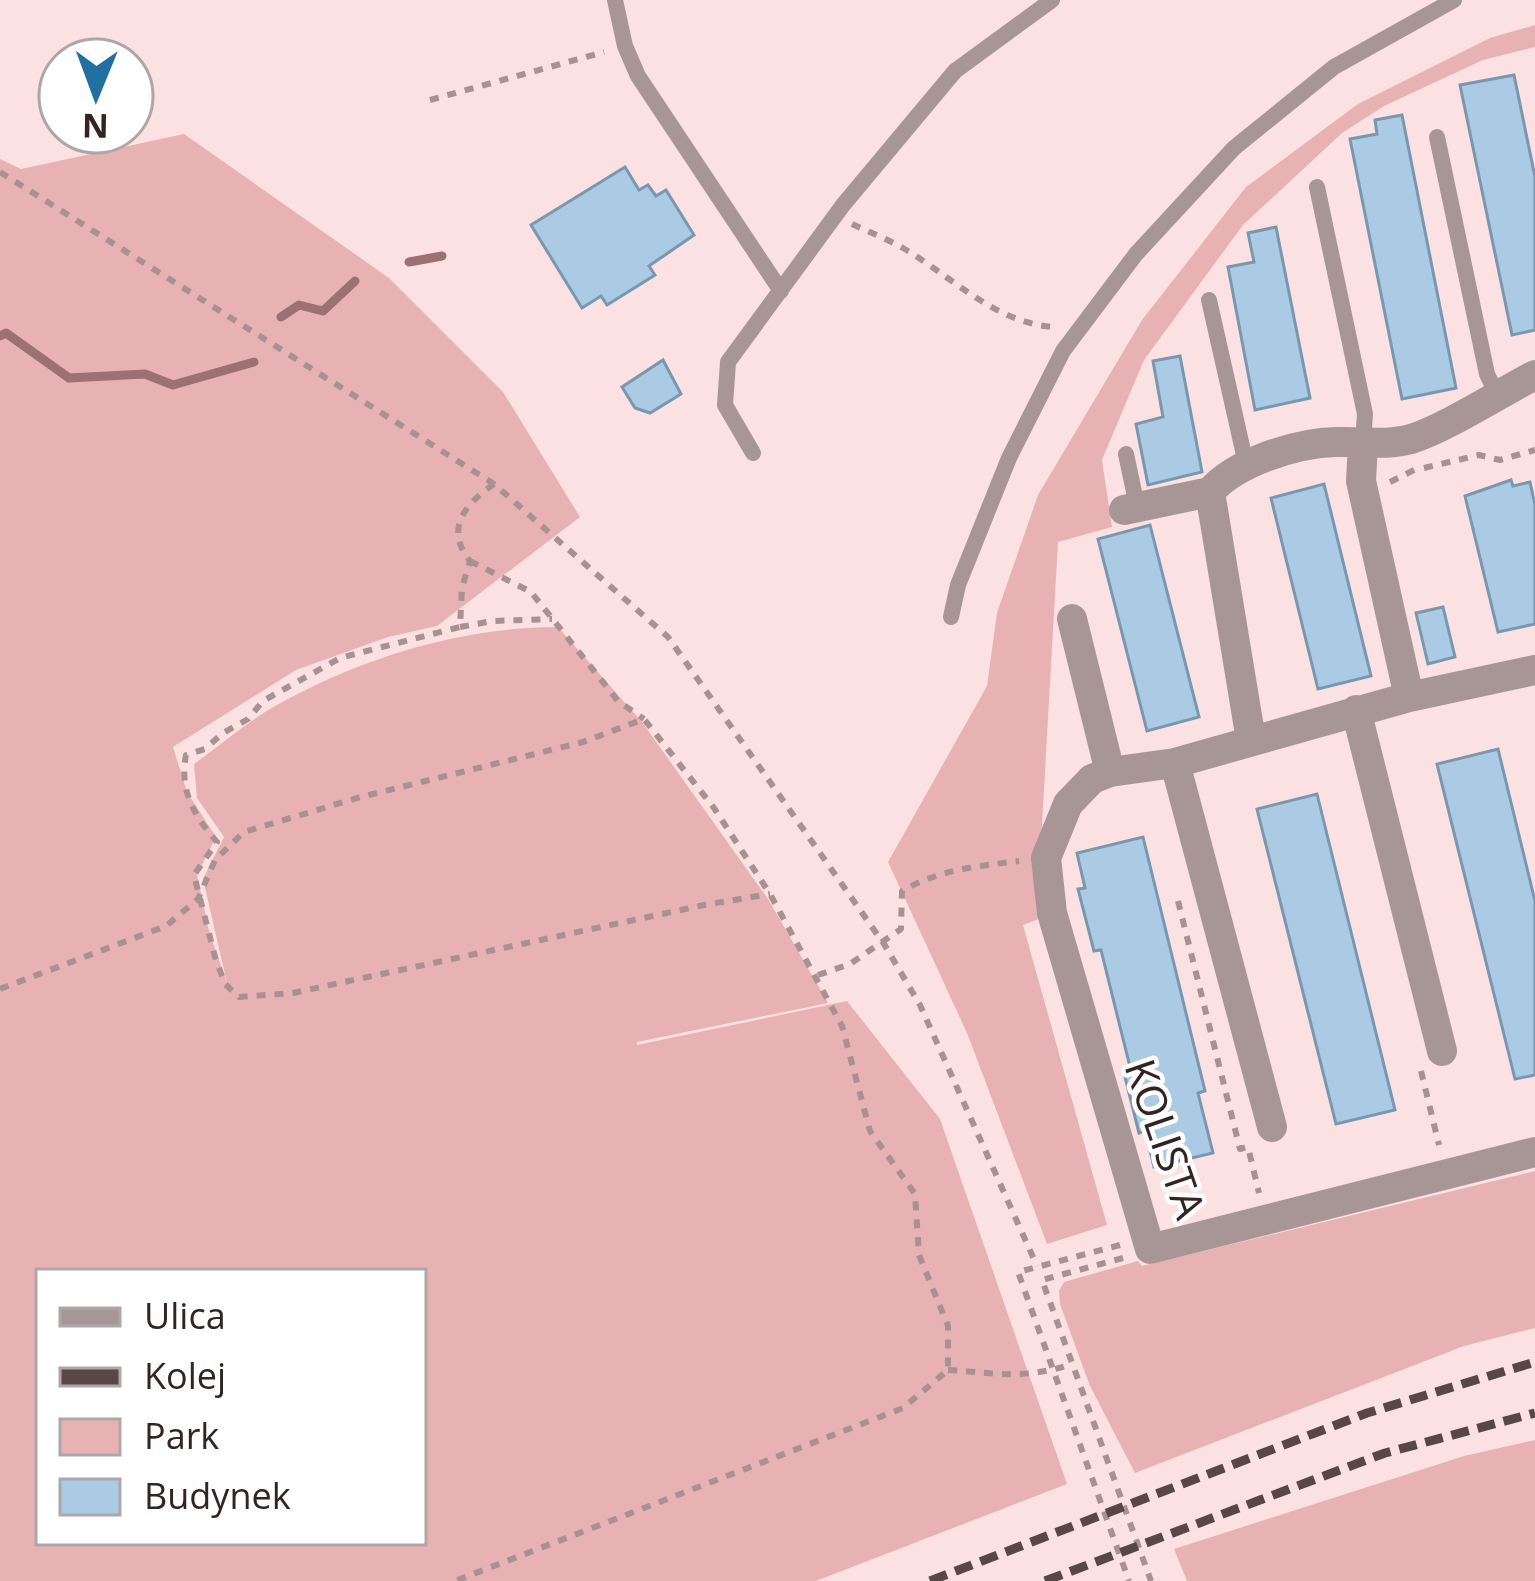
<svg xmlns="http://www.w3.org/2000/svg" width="1535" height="1581" font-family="'Open Sans',sans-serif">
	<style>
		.green { fill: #e8b2b4; fill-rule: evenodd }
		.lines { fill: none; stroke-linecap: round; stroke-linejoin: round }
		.stream { stroke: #9c7174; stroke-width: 9 }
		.building { fill: #abcbe4; stroke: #7998b0; stroke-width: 3 }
		.path { stroke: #a79192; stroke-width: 6; stroke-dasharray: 9 9; stroke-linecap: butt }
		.lane { stroke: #a89696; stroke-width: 16 }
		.street { stroke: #a89696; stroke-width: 30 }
		.rail { stroke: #594748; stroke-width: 9; stroke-dasharray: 18 9; stroke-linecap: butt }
		.labels { text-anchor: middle; stroke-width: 9; stroke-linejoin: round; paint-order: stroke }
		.street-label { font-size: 42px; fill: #332324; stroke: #fff }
	</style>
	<rect width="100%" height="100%" fill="#fbe1e1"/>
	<path class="green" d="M1535,25V47L1483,60L1384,106L1342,133L1243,225L1144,360L1102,460L1112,527L1058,542L1040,860L1044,917L1023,925L1107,1225L1129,1218L1047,1244L967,1033L888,862L987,686L997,613L1038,495L1142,320L1246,187L1358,104L1490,38Z
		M184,134L389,278L503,392L580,517L437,626L388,637L296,670L173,747L187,792L216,837L197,875L209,931L227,983L203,879L224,837L197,798L194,764C221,745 248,721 277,705C361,658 460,627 558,627L642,722L768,899L828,1003L637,1042V1045L847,1001L940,1119L1067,1484L816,1581H0V159L21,169ZM39,1272H423V1542H39Z
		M1535,1171V1328L1464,1346L1135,1473L1090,1386L1060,1304L1059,1291L1064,1282L1138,1261L1142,1266Z
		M1535,1440V1581H1187L1174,1549L1464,1456Z"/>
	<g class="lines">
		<path class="stream" d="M409,262L442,256
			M281,317L299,305L323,311L355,281
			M0,336L6,333L69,378L145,374L173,385L254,362"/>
	</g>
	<path class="building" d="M1514,75L1535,177V330L1512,335L1460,85Z
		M1402,115L1456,388L1402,399L1350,139L1377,134L1375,120Z
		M625,167L639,190L648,185L656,196L666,190L694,235L649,266L655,275L607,305L601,296L582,308L531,225Z
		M1276,227L1310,398L1255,410L1228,267L1254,262L1248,233Z
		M1180,356L1202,472L1148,485L1136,424L1163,417L1153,361Z
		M663,360L681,394L650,413L635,408L622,387Z
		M1511,480L1513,486L1530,482L1535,505V624L1498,632L1465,496Z
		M1324,484L1371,676L1318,689L1271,498Z
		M1150,525L1199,717L1147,731L1098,539Z
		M1443,607L1455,657L1428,664L1416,613Z
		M1498,749L1535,901V1075L1515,1079L1437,764Z
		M1317,794L1395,1110L1336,1124L1257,809Z
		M1143,837L1205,1091L1198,1093L1213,1153L1154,1167L1145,1131L1139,1133L1124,1073L1131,1071L1101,950L1094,951L1078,889L1085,888L1077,853Z"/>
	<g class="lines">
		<path class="path" d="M430,100L604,52
			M0,172L494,484L668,637L884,944L920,1005L1037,1266
			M852,224C869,232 887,239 903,248C951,276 994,322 1052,327
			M1424,468L1479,455L1500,460L1535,450
			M1390,482L1416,469
			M494,484C467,503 443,528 470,561L462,588L460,627L340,658L263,701L248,719L223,733L205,749L186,755C179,790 194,816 217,842L194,875L215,957L225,984L239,997L293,993L704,905L770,894
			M470,561L531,592L618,701L644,719
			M460,627L492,621L552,619
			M1178,901L1240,1149L1248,1147L1259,1193
			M818,975L850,964L901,929L902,891C938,870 978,866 1019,861
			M0,989L166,926L198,899L215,860L244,832L357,798L583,742L644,719L714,808L770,894L842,1026L870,1131L915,1194L919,1255L948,1326V1370L903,1408L455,1581
			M1421,1071L1439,1145
			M1120,1245L1018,1272L1129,1581
			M1123,1258L1042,1280L1151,1581
			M948,1370C998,1373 1023,1380 1072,1364"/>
		<path class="lane" d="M615,0L625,46L638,76L781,291
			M1437,137L1487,374L1497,395
			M1317,187L1365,414L1363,444
			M1209,300L1246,464
			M753,453L725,405L728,362L843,205L955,71L1052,0
			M1126,454L1137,506
			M951,617L958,585L1009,458L1063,351L1136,254L1234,148L1334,67L1454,0"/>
		<path class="street" d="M1363,444L1361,481L1409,697
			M1124,510L1210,492
			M1072,619L1110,772
			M1535,670L1409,697L1175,763L1110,772L1092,779L1068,804L1046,858L1052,913L1150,1249L1535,1152
			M1356,710L1442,1051
			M1251,740L1210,492C1236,462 1296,443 1336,442C1361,441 1386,446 1411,439C1444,429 1502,392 1535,375
			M1175,763L1272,1127"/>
		<path class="rail" d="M930,1581L1367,1413L1535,1362
			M1045,1581L1385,1453L1535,1413"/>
	</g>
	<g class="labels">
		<g class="street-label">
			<text transform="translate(1165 1139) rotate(71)" y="15">KOLISTA</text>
		</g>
	</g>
	<rect x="36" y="1269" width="390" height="276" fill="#ffffff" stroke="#ada7a7" stroke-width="3"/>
	<rect x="60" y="1308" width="60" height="18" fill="#a89696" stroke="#ada7a7" stroke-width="3"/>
	<text x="144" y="1329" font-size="36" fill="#332324">Ulica</text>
	<rect x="60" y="1368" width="60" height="18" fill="#594748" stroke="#ada7a7" stroke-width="3"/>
	<text x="144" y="1389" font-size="36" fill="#332324">Kolej</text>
	<rect x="60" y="1419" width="60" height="36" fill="#e8b2b4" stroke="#ada7a7" stroke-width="3"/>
	<text x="144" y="1449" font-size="36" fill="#332324">Park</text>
	<rect x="60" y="1479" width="60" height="36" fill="#abcbe4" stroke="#ada7a7" stroke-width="3"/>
	<text x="144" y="1509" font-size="36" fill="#332324">Budynek</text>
	<g transform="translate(96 96) rotate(181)"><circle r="57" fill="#ffffff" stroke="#ada7a7" stroke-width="3"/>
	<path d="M0-9L21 45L0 30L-21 45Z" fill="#2070a1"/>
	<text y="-18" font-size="33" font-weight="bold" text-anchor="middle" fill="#332324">N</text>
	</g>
</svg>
